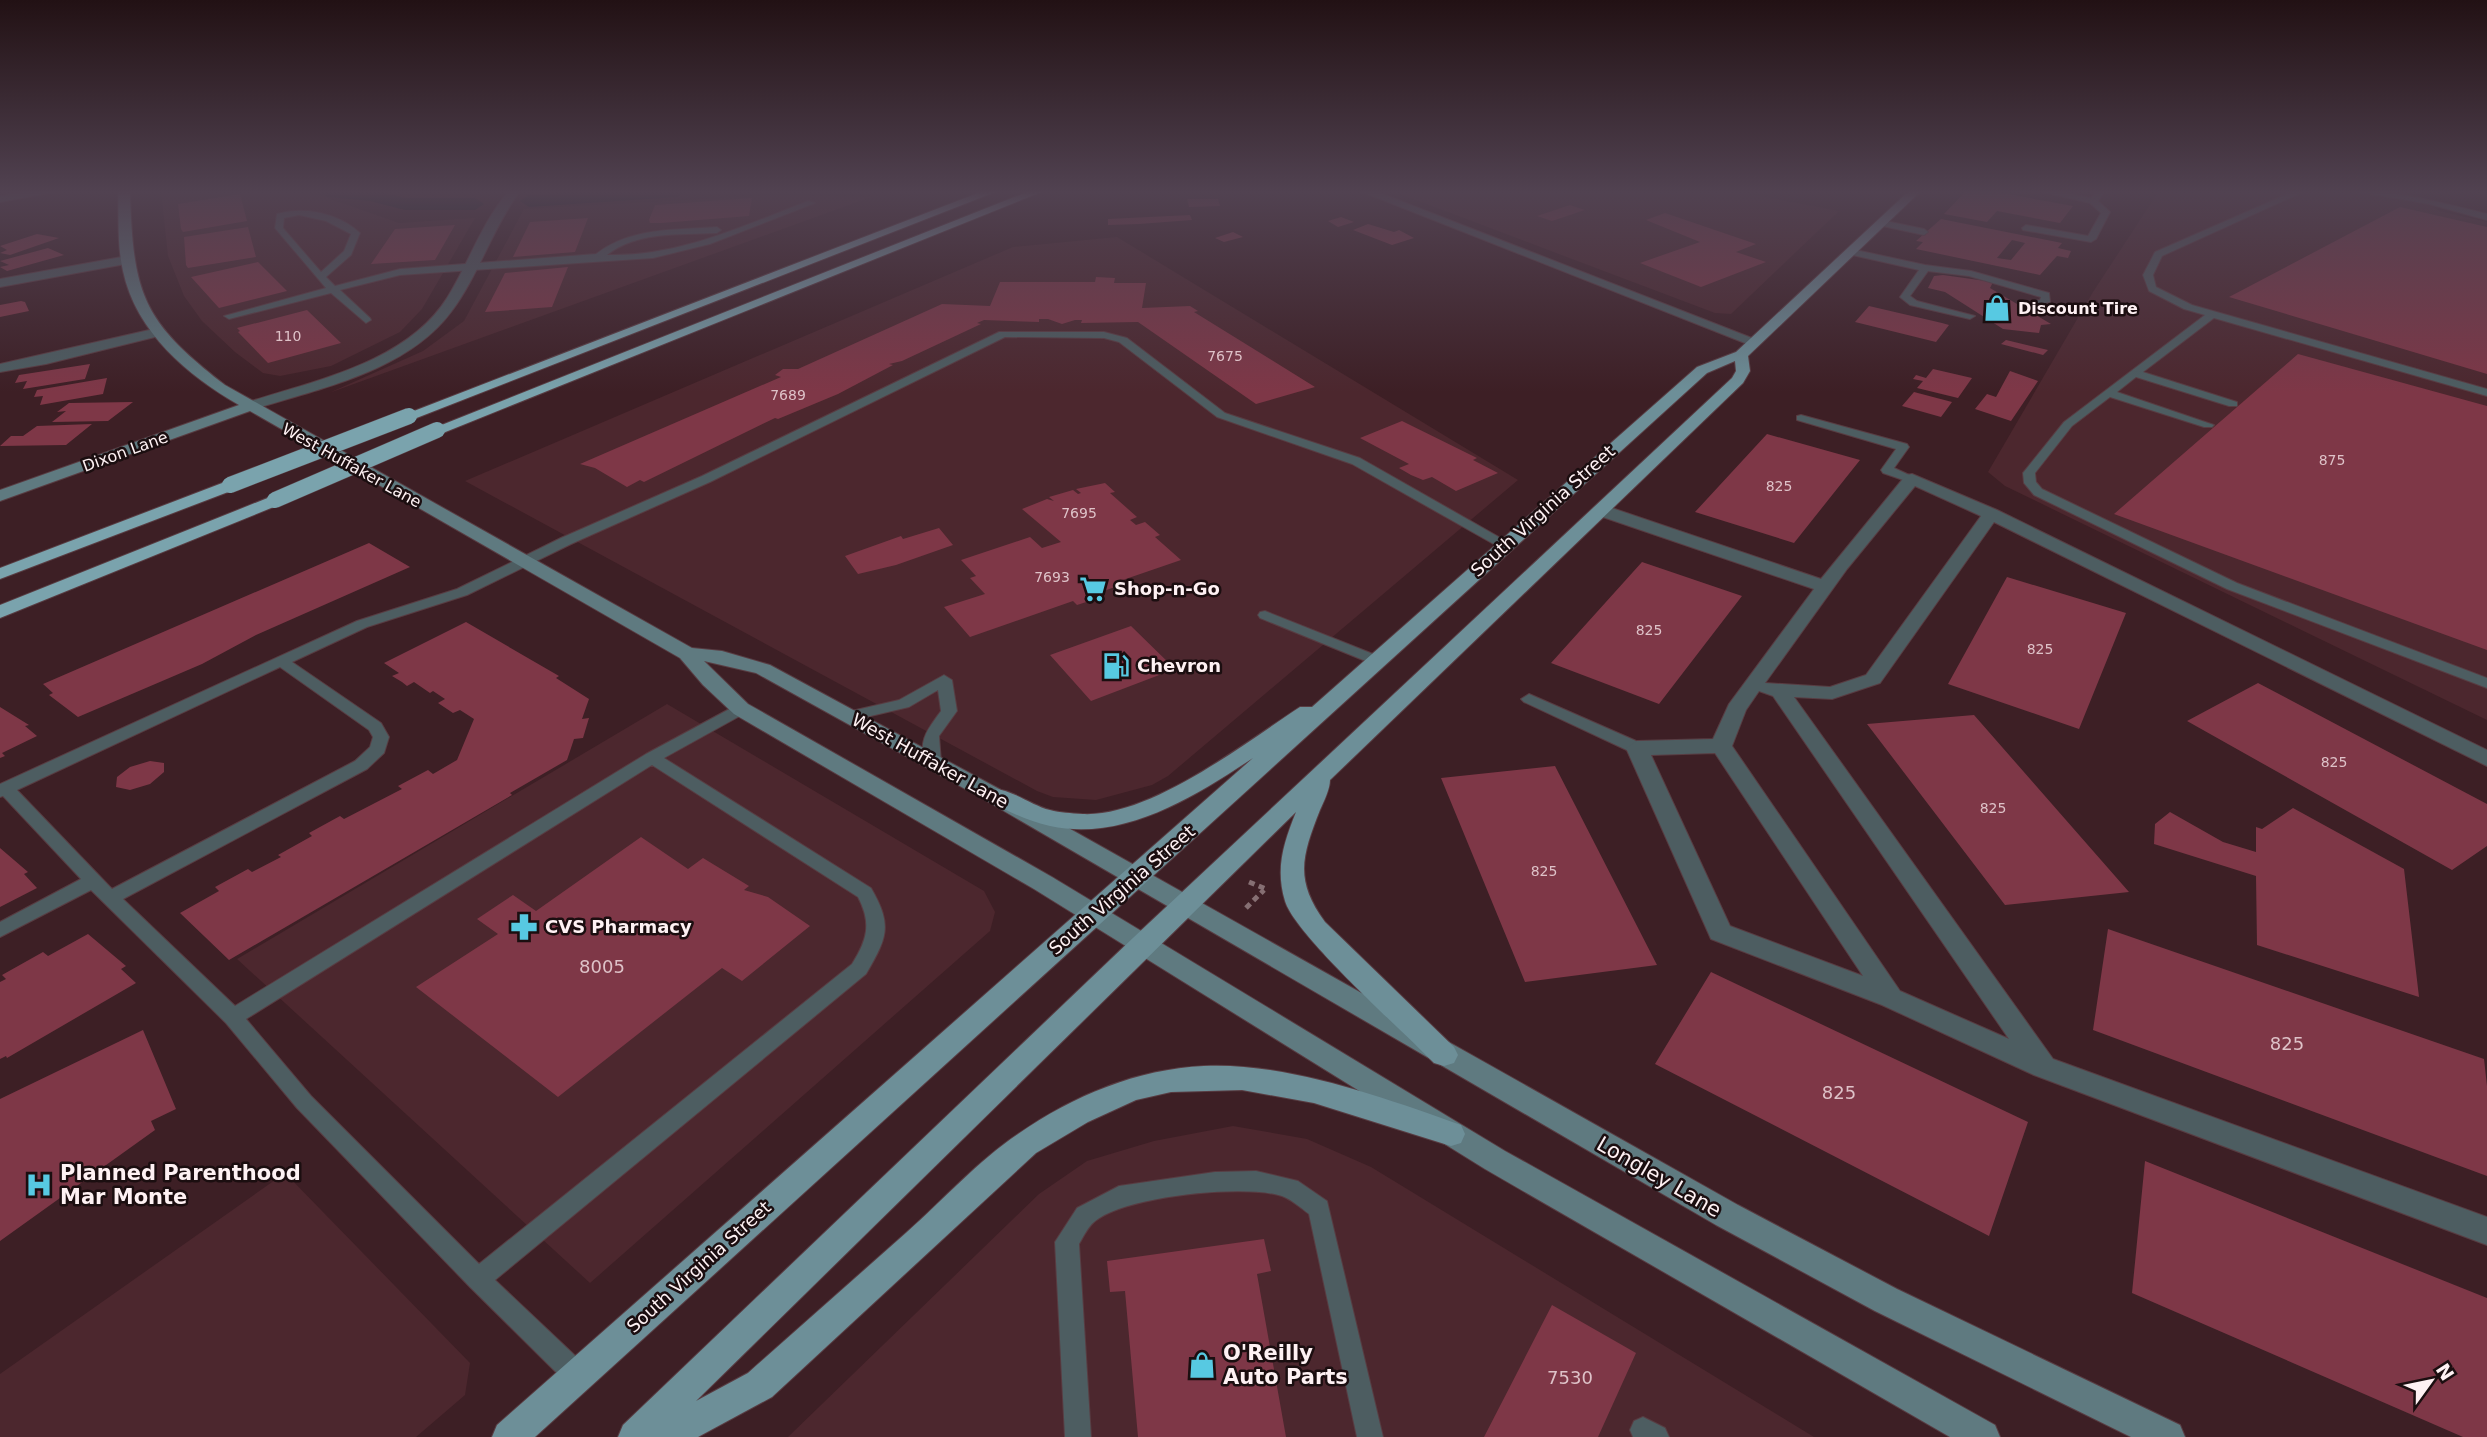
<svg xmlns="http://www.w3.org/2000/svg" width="2487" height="1437" font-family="'DejaVu Sans',sans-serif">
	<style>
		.built { fill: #4c272e }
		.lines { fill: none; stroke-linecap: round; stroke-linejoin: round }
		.canal { fill: #0a181b; fill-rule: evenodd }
		.building { fill: #7e3747; fill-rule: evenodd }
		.lane-casing { stroke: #583c42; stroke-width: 2 }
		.street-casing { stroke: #583c42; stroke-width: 2 }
		.secondary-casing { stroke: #583c42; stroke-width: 2 }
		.primary-casing { stroke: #583c42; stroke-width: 2 }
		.highway-casing { stroke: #583c42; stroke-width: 2 }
		.path { stroke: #866f73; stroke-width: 5; stroke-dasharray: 6 4.5; stroke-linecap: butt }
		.lane { fill: #4d5d61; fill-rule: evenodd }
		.street { fill: #4d5d61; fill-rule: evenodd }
		.secondary { fill: #5f7a80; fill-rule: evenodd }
		.primary { fill: #6d8f98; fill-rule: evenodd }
		.highway { fill: #7aa3ad; fill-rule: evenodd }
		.highway-bridge-casing { stroke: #583c42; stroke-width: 17; stroke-linecap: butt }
		.highway-bridge { stroke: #7aa3ad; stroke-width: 16 }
		.labels { text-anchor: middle; stroke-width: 5; stroke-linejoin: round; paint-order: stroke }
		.number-label { font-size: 14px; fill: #dec2c8 }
		.far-poi-label { font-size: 16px; font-weight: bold; fill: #fef1f3; stroke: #1b0e10; text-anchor: start }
		.far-street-label { font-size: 16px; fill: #fef1f3; stroke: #1b0e10 }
		.street-label { font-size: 18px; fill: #fef1f3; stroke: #1b0e10 }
		.poi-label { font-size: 18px; font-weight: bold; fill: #fef1f3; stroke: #1b0e10; text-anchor: start }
		.near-number-label { font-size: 18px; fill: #dec2c8 }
		.near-poi-label { font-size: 21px; font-weight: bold; fill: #fef1f3; stroke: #1b0e10; text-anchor: start }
		.near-street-label { font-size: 21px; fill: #fef1f3; stroke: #1b0e10 }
	</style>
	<rect width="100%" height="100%" fill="#3d1f25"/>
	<path class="built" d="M161,191H275L319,195L399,223L475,218L422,309L400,332L331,366L280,376L263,373L235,352L202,321L184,296L168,256Z
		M1392,191H1735L1839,211L1731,314L1715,313Z
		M2159,191H2392L2419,196L2439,211L2487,222V720L2005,486L1988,472L2093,292Z
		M771,195L871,197L329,393L423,351L464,321L524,209Z
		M1117,237L1518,480L1168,776L1152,785L1096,800L1053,797L1037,791L465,481L1013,247Z
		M667,704L984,891L995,912L990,931L590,1283L237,959Z
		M1233,1126L1307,1139L1371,1167L1814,1437H788L1039,1194L1087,1161L1154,1141Z
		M285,1173L470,1363L465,1395L416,1437H0V1374Z"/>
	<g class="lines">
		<path class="canal" d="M319,191H378L405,198H475L484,204L475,210H405L370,201L328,197Z
			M592,191H686L677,197L529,207L520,201L529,195Z"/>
	</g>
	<path class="building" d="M1966,191H1992L2073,206L2060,223L1997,211L1987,222L1944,214Z
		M240,194L247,221L183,232L181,229L178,204Z
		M752,198L749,216L661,223H650L649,220L655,205Z
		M1187,199H1218L1220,206L1189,207Z
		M1570,205L1585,210L1552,221L1537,216Z
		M2400,207L2487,227V374L2229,297Z
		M1665,213L1756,244L1736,252L1766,262L1701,287L1640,263L1700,242L1646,220Z
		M1190,215L1192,220L1139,224L1108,225V219Z
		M1341,217L1354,222L1338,227L1328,221Z
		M588,218L575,252L513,257L530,222Z
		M1941,219L2062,243L2058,248L2071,251L2068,258L2057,256L2040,275L1916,249L1923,242L1916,241ZM2012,240L2025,243L2011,260L1997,258Z
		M1368,224L1394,232L1399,230L1414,238L1392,245L1353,230Z
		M455,225L435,260L371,264L395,229Z
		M248,227L256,257L188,268L186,265L184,237Z
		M1233,232L1243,237L1224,242L1215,238Z
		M37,234L59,238L10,255L0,253L7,250L0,246Z
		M48,248L64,255L7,271L0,267L9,265L0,261Z
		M258,262L287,291L219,308L191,277Z
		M568,267L552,307L485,312L505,273Z
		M1943,275L1993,282L1990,288L2051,324L2041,325L2039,333L2003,329L1945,292L1928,288L1934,276Z
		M1096,277L1115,278L1114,283H1146L1142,308L1190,306L1198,311L1194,312L1315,387L1256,404L1138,322L1081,323L1082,320H1075L1062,324L1048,319H1039V322L984,320L977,323L981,324L902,361L889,364L893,365L838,394L778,419L775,418L644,482L640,480L627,487L595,468L580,464L781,377L775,375L783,369H798L942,304L990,306L1000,282H1095Z
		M21,301L25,302L29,311L0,317V305Z
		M1869,306L1942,323L1949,325L1936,342L1855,322Z
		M307,310L341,343L268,363L238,332L240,331L237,328Z
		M2006,340L2048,350L2043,355L2001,344Z
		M2298,354L2487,406V650L2114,514Z
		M90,364L85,379L23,389L27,381L15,383L19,375Z
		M1933,369L1972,378L1958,398L1917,388L1923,381L1913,379L1916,375L1926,378Z
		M2010,371L2038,381L2011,421L1975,409L1987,394L1996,397Z
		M107,378L103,394L40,405L43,396L34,397L37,390Z
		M1914,392L1952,402L1941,417L1902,406Z
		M133,402L108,421L52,422L66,411L57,412L69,403Z
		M1402,421L1477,458L1473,460L1498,473L1456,491L1432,477L1423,480L1411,475L1399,468L1409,464L1360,438Z
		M92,424L66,445L0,446L11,436H23L37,426Z
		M1767,434L1860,460L1794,543L1695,512Z
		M1105,483L1115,492L1110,493L1137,517L1130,520L1136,525L1145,522L1160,535L1155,537L1181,560L1114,583L1115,587L1101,592L1105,596L1077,605L1073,601L970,637L944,607L985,594L970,578L976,576L961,560L1030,537L1042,548L1061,542L1022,509L1047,499L1054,501L1049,497L1073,490L1078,494L1081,493L1076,489Z
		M939,528L953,545L896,565L858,574L845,556L901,536L903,539Z
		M369,543L410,567L256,635L202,664L78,717L49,695L53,693L43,684Z
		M1642,562L1742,596L1659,704L1551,663Z
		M2007,577L2126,613L2079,729L1948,684Z
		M466,622L559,676L556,678L589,699L582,719L589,718L583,738L574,739L567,760L510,793L512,795L229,960L180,913L219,891L215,887L248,869L252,872L281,857L278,855L312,836L309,833L340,816L344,819L402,789L398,786L428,770L433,774L457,760L474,719L460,710L453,713L438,703L445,699L433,691L430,693L414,682L407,686L402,682L392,676L399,673L384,663Z
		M1131,626L1175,669L1091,701L1050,655Z
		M2258,683L2487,804V846L2452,870L2187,721Z
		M0,707L29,725L25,726L37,736L2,753L5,756L0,758Z
		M1974,715L2129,892L2005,905L1867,724Z
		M150,761L164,763V772L150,784L130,790L116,787L117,777L130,767Z
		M1555,766L1657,965L1525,982L1441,778Z
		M2293,808L2404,869L2419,997L2257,945L2256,876L2154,844L2155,824L2170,812L2223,842L2256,852V827L2262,829Z
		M641,837L688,869L703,858L749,886L744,890L768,897L810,926L742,981L722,968L558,1097L416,987L498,934L477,919L513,895L536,911Z
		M0,848L28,872L24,874L37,888L0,907Z
		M2108,929L2484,1059L2487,1086V1176L2093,1030Z
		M88,934L126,966L121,969L136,983L7,1058L6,1056L0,1059V982L6,979L2,975L43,952L48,956Z
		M1711,972L2028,1122L1989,1236L1655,1064Z
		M143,1030L176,1109L151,1121L155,1130L0,1241V1099Z
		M2145,1161L2487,1298V1437H2463L2132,1293Z
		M1264,1239L1271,1271L1257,1274L1286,1437H1138L1125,1291L1110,1292L1107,1261Z
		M1552,1305L1636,1353L1598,1437H1484Z"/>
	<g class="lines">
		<defs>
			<path id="lane" d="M2039,191H2056L2091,198L2097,191H2105L2098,201L2110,212L2096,239L2091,242L2023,230L2022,228L2026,225L2088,236L2101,213L2090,203Z
				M2294,191H2305L2162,256L2153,275L2156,287L2192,305L2487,389V396L2214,318L2143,372L2237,402V406H2229L2136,377L2117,392L2214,425L2212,427H2204L2110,397L2072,426L2035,473L2036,482L2042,489L2237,583L2487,678V688L2227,589L2034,495L2024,483L2023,473L2064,422L2205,315L2184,309L2149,291L2143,275L2155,252Z
				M2354,191C2399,191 2443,203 2487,214V220L2429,204Z
				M808,201L815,203L710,244L653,258L400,275L340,290L370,318L371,320L366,323L331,293L229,319L224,316L326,288L275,228L277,214C305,206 338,213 360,233L351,255L326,277L335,286L400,269L596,254C631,227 675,230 717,227L721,230L717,233C680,235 637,231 607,255C678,257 743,226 808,201ZM299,215L326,221L351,234L344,251L321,272L283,228L284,218Z
				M1881,220L1924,229L1928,232L1924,235L1878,225L1877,223Z
				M1851,249L1925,265L1971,271L2049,293L2050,302L2030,306V302L2040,300L2041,297L1969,276L1928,271L1910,296L1917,301L1975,316L1970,319L1910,305L1900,297L1919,270L1848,254L1846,252Z
				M999,332H1104L1127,338L1225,413L1360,458L1511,544L1509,547H1499L1352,464L1217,417L1119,342L1104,338L1005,337L710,482L571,544L467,595L367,627L292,662L381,723L389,737L384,753L367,769L123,899L235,1006L646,754L735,706H747L749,709L747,712L664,758L871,888C893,926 887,938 866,974L495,1280L586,1366L589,1375L586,1384L577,1387L568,1384L470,1287L297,1108L226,1023L91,890L0,937V922L81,879L3,796L0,797V784L357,621L457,589L561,538L702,476ZM280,667L369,730L373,737L370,747L355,761L112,889L17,790ZM652,765L858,897C872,924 867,940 852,964L479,1264L311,1096L246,1019Z
				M1801,415L1907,444L1909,447L1894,468L1918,479L1912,483L1883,473L1881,470L1896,449L1797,420V416Z
				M1265,611L1383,658L1385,661L1378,665L1373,664L1260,618L1258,615L1260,612Z
				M944,675L952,680L957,711L939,736L941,762L939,766H927C916,742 928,729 941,711L938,690L909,707L849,721L841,716L843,713L899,700Z
				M1529,694L1643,744L1645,748L1643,752H1631L1524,702L1521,699Z
				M1256,1171L1298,1181L1327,1201L1383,1437H1357L1309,1214C1301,1208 1291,1199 1282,1196C1244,1184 1124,1196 1094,1222C1088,1227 1083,1237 1079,1244L1091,1437H1065L1055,1242L1077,1208L1119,1186L1215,1172Z
				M1643,1417L1665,1428L1669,1437H1633L1630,1430L1634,1421Z"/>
			<path id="street" d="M31,191H60L0,202V196Z
				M509,191H520C492,229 479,275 451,312C407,371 321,388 255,409H245V403C313,381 406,363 447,298C469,263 481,223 509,191Z
				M1360,191H1375L1762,342L1750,345Z
				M127,256L131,257V263L0,287V279Z
				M158,328L163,329V335L46,364L0,372V364Z
				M1912,474L1997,510L2487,750V766L1994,522L1880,683L1832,699L1794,697L2053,1059L2487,1217V1245L2034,1075L1882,1005L1711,939L1626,748L1637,741L1713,739L1729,704L1814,589L1594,514L1591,510L1600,505L1606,506L1821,579L1906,475ZM1915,486L1981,516L1866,675L1830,687L1765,683L1847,569ZM1759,691L1773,696L2009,1039L1900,991L1732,746L1746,710ZM1715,753L1863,976L1730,926L1651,755Z"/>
			<path id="secondary" d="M118,191H130C133,294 142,321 225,385L692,648L722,651L770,665L1001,790L1738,1205L1897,1289L2180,1425L2185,1437H2131L1875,1311L1716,1225L985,800L756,673L704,661L748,704L1052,877L1505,1151L1995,1425L2000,1437H1950L1485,1169L1034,889L734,714L703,685L680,658L250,411L0,501V490L239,405C187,375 136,332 123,271C117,245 119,218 118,191Z"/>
			<path id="primary" d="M1909,191H1921L1748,356L1750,371L1743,383L1330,780C1330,789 1324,801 1320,810C1302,856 1294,880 1325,922L1454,1047L1458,1055L1454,1063L1444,1066L1434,1063C1404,1032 1295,935 1285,901C1275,868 1284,842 1296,812L696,1401L748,1373C801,1326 854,1279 907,1232C942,1201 979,1160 1018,1134C1073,1096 1137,1069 1204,1066C1286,1062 1385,1098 1461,1125L1465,1134L1461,1143L1451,1146L1314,1103L1242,1090L1171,1092L1136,1100L1088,1122L1036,1153L772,1397L698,1437H618L623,1425L1134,937L1732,378L1736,371L1735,361L1707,373L535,1437H492L497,1425L1253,758C1194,797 1123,842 1050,826C1027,821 1006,810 985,800L982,795L985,790C1006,784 1029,805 1050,810C1060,813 1071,813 1082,814C1149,818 1245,743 1300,707H1312L1697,367L1736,352Z"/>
			<path id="highway" d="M983,191H998L414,419H404L401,416Z
				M1029,191H1044L443,433L437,435L429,430Z
				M230,480L238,485L236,489L0,579V568Z
				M275,495L283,500L281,504L0,618V605Z"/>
		</defs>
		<use href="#lane" class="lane-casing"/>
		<use href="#street" class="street-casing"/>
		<use href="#secondary" class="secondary-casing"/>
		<use href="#primary" class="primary-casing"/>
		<use href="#highway" class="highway-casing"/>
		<path class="path" d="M1249,882L1266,889
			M1246,908L1264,890"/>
		<use href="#lane" class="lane"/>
		<use href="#street" class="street"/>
		<use href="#secondary" class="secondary"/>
		<use href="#primary" class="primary"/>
		<use href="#highway" class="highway"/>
		<defs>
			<path id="highway-bridge" d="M230,485L409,416
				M275,500L437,430"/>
		</defs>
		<use href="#highway-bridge" class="highway-bridge-casing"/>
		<use href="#highway-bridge" class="highway-bridge"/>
	</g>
	<linearGradient id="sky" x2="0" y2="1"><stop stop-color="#221114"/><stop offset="0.49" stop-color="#514251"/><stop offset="1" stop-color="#514251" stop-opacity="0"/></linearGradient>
	<rect width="2487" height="392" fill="url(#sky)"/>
	<defs>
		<symbol id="shop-bare" viewBox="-9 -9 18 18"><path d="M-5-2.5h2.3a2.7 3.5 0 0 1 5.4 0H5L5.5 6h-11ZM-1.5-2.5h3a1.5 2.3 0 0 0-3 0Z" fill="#57c9e2" stroke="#1b0e10" stroke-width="2.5" paint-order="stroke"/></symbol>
		<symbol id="supermarket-bare" viewBox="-9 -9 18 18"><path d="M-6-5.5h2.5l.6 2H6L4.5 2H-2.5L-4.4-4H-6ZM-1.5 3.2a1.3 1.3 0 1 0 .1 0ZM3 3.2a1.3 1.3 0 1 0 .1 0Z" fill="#57c9e2" stroke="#1b0e10" stroke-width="2.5" paint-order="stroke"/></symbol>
		<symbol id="fuel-bare" viewBox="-9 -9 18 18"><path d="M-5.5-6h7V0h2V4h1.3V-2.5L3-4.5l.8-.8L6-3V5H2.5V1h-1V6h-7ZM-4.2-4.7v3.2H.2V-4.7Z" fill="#57c9e2" stroke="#1b0e10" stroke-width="2.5" paint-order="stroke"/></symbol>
		<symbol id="pharmacy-bare" viewBox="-9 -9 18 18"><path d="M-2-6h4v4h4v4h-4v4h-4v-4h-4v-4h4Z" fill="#57c9e2" stroke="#1b0e10" stroke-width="2.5" paint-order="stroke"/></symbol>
		<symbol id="hospital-bare" viewBox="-9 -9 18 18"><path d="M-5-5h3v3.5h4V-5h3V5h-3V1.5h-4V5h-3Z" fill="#57c9e2" stroke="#1b0e10" stroke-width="2.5" paint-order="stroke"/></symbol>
	</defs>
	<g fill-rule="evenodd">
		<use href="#shop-bare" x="1978" y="289" width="38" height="38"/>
		<use href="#supermarket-bare" x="1074" y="570" width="38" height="38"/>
		<use href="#fuel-bare" x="1097" y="647" width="38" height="38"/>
		<use href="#pharmacy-bare" x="505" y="908" width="38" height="38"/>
		<use href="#hospital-bare" x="20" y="1166" width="38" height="38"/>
		<use href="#shop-bare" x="1183" y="1346" width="38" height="38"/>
	</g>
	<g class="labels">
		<g class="number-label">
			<text x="288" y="341">110</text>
			<text x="1225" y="361">7675</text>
			<text x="788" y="400">7689</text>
			<text x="2332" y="465">875</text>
			<text x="1779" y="491">825</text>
			<text x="1079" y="518">7695</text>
			<text x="1052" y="582">7693</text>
			<text x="1649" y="635">825</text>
			<text x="2040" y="654">825</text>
			<text x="2334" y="767">825</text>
			<text x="1993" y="813">825</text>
			<text x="1544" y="876">825</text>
		</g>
		<g class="far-poi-label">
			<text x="2018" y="314">Discount Tire</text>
		</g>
		<g class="far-street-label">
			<text transform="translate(125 451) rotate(-20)" y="6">Dixon Lane</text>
			<text transform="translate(352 465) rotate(29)" y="6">West Huffaker Lane</text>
		</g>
		<g class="street-label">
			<text transform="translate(1543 511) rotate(-42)" y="6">South Virginia Street</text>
			<text transform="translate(930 761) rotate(29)" y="6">West Huffaker Lane</text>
			<text transform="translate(1122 890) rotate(-41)" y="6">South Virginia Street</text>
			<text transform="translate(699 1267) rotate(-42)" y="6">South Virginia Street</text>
		</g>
		<g class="poi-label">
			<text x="1114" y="595">Shop-n-Go</text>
			<text x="1137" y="672">Chevron</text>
			<text x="545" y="933">CVS Pharmacy</text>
		</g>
		<g class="near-number-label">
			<text x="602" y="973">8005</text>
			<text x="2287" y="1050">825</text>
			<text x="1839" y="1099">825</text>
			<text x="1570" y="1384">7530</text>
		</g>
		<g class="near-poi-label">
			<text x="60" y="1180">Planned Parenthood<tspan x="60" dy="24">Mar Monte</tspan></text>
			<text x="1223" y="1360">O'Reilly<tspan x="1223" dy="24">Auto Parts</tspan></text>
		</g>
		<g class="near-street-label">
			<text transform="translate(1659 1177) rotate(30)" y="7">Longley Lane</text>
		</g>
	</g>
	<g transform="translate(2431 1381) rotate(57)" stroke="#1b0e10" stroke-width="5" paint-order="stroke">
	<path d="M0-5L12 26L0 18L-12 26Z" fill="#fef1f3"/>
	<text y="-10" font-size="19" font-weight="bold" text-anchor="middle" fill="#fef1f3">N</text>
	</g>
</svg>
